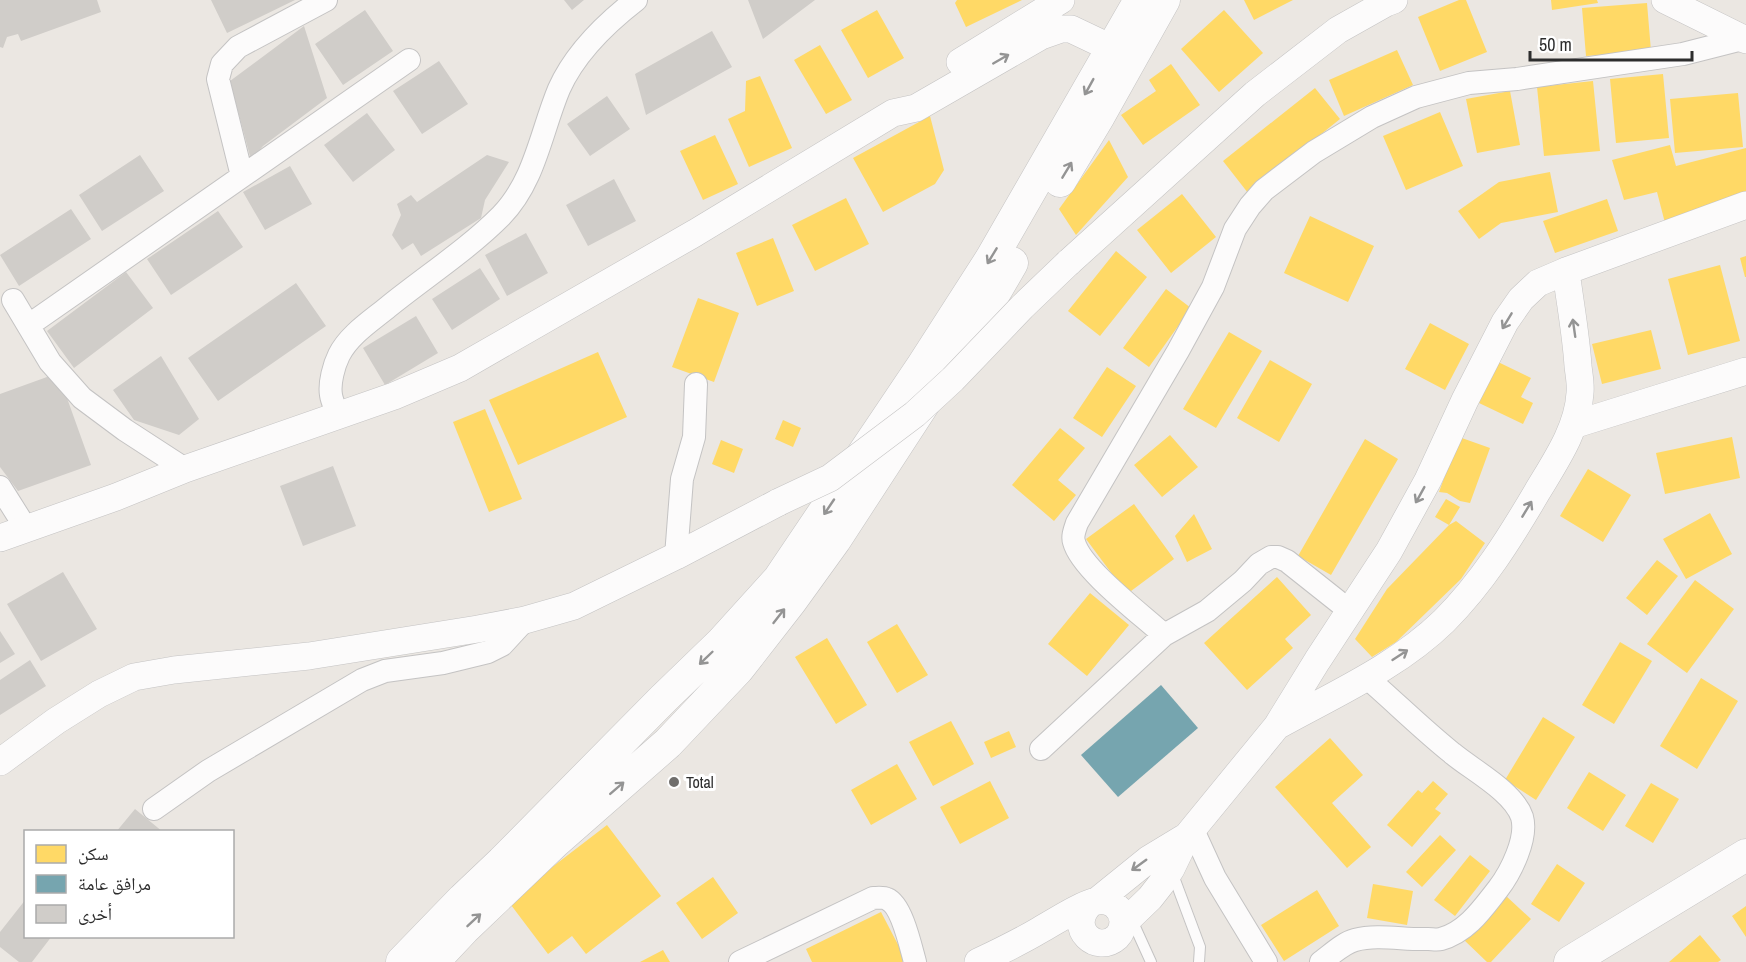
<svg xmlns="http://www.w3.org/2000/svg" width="1746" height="962" font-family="'Archivo Narrow','Noto Naskh Arabic',sans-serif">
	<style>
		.homes { fill: #ffd966 }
		.public { fill: #76a5af }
		.building { fill: #d0cdc9 }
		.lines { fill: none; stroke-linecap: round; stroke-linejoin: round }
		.service-casing { stroke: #c4c3c3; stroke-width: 12 }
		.minor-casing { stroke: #c4c3c3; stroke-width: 24 }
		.tertiary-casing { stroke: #c4c3c3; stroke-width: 28 }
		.secondary-casing { stroke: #c4c3c3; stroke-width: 33 }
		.service { stroke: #fcfbfb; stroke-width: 10 }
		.minor { stroke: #fcfbfb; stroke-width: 22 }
		.tertiary { stroke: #fcfbfb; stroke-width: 27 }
		.secondary { stroke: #fcfbfb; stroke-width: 32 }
		.tertiary-bridge-casing { stroke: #c4c3c3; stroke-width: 28; stroke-linecap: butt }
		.tertiary-bridge { stroke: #fcfbfb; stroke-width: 27 }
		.oneway { stroke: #949494 }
		.poi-dot { fill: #706e6c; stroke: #fff; stroke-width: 2 }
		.labels { text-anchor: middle; stroke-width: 6; stroke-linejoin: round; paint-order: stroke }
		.poi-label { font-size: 16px; fill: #2d2d2d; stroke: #fff; text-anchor: start }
	</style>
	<rect width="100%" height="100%" fill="#ebe7e2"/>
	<path class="homes" d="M957,0H1022L966,27L955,3Z
		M1244,0H1293L1254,20Z
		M1459,0H1466L1487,52L1440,71L1418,17Z
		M1551,0H1597L1598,3L1552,10Z
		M1647,3L1651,51L1586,56L1582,8Z
		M877,10L904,58L868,78L841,30Z
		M1224,10L1263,53L1219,92L1181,49Z
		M820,45L852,100L826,114L794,60Z
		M1397,50L1413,85L1344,116L1329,80Z
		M1171,64L1200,105L1143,145L1121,115L1156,91L1149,80Z
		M1663,74L1669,138L1616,143L1610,79Z
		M760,76L792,148L749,167L728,119L745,111L746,81Z
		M1593,81L1600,151L1544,156L1537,87Z
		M1315,88L1340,119L1248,193L1223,161Z
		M1510,91L1520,145L1477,153L1466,99Z
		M1738,93L1743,147L1675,153L1670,99Z
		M1440,112L1463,166L1406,190L1383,136Z
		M930,116L944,170L935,184L883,212L853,158Z
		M715,135L738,184L703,200L680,151Z
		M1109,140L1128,177L1076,235L1059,209Z
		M1670,145L1676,166L1746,148V194L1665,223L1657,192L1624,200L1612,160Z
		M1550,172L1558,212L1501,223L1479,239L1458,211L1499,182Z
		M1182,194L1216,237L1171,273L1137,230Z
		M846,198L869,244L815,271L792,225Z
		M1607,199L1618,231L1555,253L1543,221Z
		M1310,216L1374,246L1348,302L1284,273Z
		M773,238L794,291L757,306L736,253Z
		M1116,251L1147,277L1100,336L1068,311Z
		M1746,256V277H1745L1740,258Z
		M1720,265L1740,341L1688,355L1668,279Z
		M1166,289L1191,308L1149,367L1123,348Z
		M698,298L739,313L714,382L672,367Z
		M1430,323L1469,344L1445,390L1405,369Z
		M1651,330L1661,369L1602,384L1592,344Z
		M1229,332L1262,351L1216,428L1183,409Z
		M598,352L627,417L518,465L489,400Z
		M1270,360L1312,384L1279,442L1237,418Z
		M1498,362L1531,378L1521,397L1533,403L1523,424L1479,403Z
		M1107,367L1136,386L1102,437L1073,418Z
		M485,409L522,499L489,512L453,422Z
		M783,420L801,428L793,447L775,439Z
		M1060,428L1085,448L1058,480L1076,495L1054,521L1012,485Z
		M1170,435L1198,467L1162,497L1134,465Z
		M1459,437L1490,448L1470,503L1460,501L1447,493L1439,492Z
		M1732,437L1740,478L1665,494L1656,453Z
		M1365,439L1398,459L1331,575L1298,556Z
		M721,440L743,449L734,473L712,464Z
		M1588,469L1631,495L1603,542L1560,516Z
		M1446,499L1460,507L1449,525L1435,517Z
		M1134,504L1174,559L1127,594L1086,539Z
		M1710,513L1732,554L1686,579L1663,539Z
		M1194,514L1212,549L1187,562L1175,536Z
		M1456,521L1485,543L1461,579L1396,642L1372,657L1355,639L1387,589L1449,525Z
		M1657,560L1678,576L1647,615L1626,598Z
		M1277,577L1311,615L1285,639L1293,648L1247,690L1204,643Z
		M1695,580L1734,609L1687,673L1647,644Z
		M1090,593L1129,625L1087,676L1048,644Z
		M897,624L928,675L897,693L867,642Z
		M827,638L867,705L836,724L795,657Z
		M1620,642L1652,661L1614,724L1582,705Z
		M1701,678L1738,701L1697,769L1660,746Z
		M1543,717L1575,737L1536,800L1505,780Z
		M951,721L974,764L933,786L909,742Z
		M1009,731L1016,747L991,758L984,742Z
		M1330,738L1363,775L1332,803L1371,847L1347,868L1275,787Z
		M897,764L917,799L871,825L851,790Z
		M1589,772L1626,795L1603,831L1567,808Z
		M990,781L1009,818L960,844L940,807Z
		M1433,781L1448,794L1435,809L1441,813L1412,847L1387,825L1418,790L1422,793Z
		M1651,783L1679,799L1653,843L1625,826Z
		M607,825L661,896L586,954L572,936L548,954L508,901Z
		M1440,835L1456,850L1422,887L1406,872Z
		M1470,855L1490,871L1455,916L1434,900Z
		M1557,864L1585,883L1559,922L1531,904Z
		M713,877L738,913L702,939L676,903Z
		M1373,884L1413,891L1407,925L1367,918Z
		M1317,890L1339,926L1284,961L1261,925Z
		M1505,895L1531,919L1491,962H1487L1463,939Z
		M1746,906V937L1732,916Z
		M881,912L906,960L902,962H812L806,949Z
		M1700,935L1721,960L1718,962H1669Z
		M663,950L670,962H640Z"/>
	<path class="public" d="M1161,685L1198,728L1118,797L1081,755Z"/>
	<path class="building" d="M0,0H97L101,12L21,41L18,34L7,37L3,48L0,47Z
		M211,0H295L227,33Z
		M564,0H584L572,10Z
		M748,0H815L763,39Z
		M365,10L393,51L343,85L315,44Z
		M304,26L327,98L263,146L251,160L230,81Z
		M712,31L732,67L646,115L635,74Z
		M439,61L468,104L422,134L393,91Z
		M607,96L630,129L590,156L567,124Z
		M367,113L395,150L353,182L324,145Z
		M140,155L164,191L102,231L79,195Z
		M487,155L509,162L485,200L481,218L421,256L413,243L402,250L392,235L401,215L397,204L411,195L417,202Z
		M290,166L312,204L265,230L243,192Z
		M614,179L636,221L588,246L566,205Z
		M71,209L91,239L19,286L0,255Z
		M218,211L243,247L171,295L147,259Z
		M526,233L548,273L507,296L485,255Z
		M480,268L500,299L452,330L432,299Z
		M126,272L153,308L74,368L47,331Z
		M296,283L326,326L218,401L188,358Z
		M416,316L438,353L385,385L363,348Z
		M161,356L199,419L179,435L134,420L113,390Z
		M58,373L91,465L18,491L0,467V394Z
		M333,466L356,526L303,546L280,486Z
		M63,572L97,629L41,661L7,604Z
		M0,631L15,654L0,663Z
		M30,660L46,686L0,715V680Z
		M135,809L163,832H116Z
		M26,899V936H52L32,962H19L0,947V932Z"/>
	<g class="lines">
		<defs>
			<path id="service" d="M1172,872L1200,947L1199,962
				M1131,918L1151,962"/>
			<path id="minor" d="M242,176L218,79L222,64L238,47L326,0
				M13,300L50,362L82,398L125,430L185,469
				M29,325L409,60
				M338,416C336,409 332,402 331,395C329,383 334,365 339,355C349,335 371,321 388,307C425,277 467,250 501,216C535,181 541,132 559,89C575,53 605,24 636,0
				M0,487L27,530
				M676,556L682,479L694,437L696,384
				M1164,635C1141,614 1081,569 1074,542C1072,536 1075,529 1077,523L1178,351L1213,287L1235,229L1250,206L1264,190L1314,152L1372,117L1416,97L1469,83L1517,79L1683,54L1742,39
				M1041,749L1164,635L1207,611L1243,581L1259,564L1271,557H1278L1287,561L1350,611
				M154,809L208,771L362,680L385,671L443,663L488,652L502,645L525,620
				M1193,830L1215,878L1266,962
				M740,962L873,898C877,898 883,897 887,899C902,905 911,948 915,962
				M1321,962C1331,955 1343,943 1355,940C1378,934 1404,940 1428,939C1432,939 1437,940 1441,939C1467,932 1483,908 1498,889C1511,872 1528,838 1522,817C1513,791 1472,770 1452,753C1422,729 1395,702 1366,677"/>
			<path id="tertiary" d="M1665,0L1746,40
				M960,62L1061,0
				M1068,263L1255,94L1338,30L1386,3L1394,0
				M1573,425L1746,371
				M0,538L116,497L185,469L394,396L460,368L695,233L893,113L916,108L1041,36L1061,29H1071L1111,48
				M1279,725C1335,694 1398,666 1444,621C1482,583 1510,538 1537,492C1555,462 1578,429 1580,393C1581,384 1579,375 1578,366C1576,334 1570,303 1566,271
				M0,762L56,721L99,694L134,677L174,670L309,656L478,629L525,620L574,606L676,556L779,502
				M1097,901L1149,859L1187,836
				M1123,924L1150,898L1161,884L1171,869L1187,836L1277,726L1317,661L1389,551L1428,480L1465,400L1505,322L1521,299L1538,283L1566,271L1746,205
				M978,962C999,952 1020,942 1040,930C1056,921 1080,905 1097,901C1110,898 1122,908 1123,921C1123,927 1121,933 1117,937C1097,955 1067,929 1089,905"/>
			<path id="secondary" d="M1060,181L1099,116L1164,0
				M402,962L463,899L502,862L663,699L722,642L779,579L923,365L991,259L1140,0
				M433,962L464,929L555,842L668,743L738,669L791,601L835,540L984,311L1012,263
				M1570,962L1746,855"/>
		</defs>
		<use href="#service" class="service-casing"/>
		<use href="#minor" class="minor-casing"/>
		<use href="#tertiary" class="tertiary-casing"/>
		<use href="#secondary" class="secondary-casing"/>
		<use href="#service" class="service"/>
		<use href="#minor" class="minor"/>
		<use href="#tertiary" class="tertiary"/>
		<use href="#secondary" class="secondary"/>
		<defs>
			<path id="tertiary-bridge" d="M779,502L830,478L915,414L953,379L1022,307L1068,263"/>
		</defs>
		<use href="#tertiary-bridge" class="tertiary-bridge-casing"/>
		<use href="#tertiary-bridge" class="tertiary-bridge"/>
	</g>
	<defs><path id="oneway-shaft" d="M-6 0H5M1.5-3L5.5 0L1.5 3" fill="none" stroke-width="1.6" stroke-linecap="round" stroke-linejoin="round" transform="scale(1.5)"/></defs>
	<g class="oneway">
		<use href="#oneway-shaft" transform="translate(1001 59) rotate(-30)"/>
		<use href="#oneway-shaft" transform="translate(1089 87) rotate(119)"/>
		<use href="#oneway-shaft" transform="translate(1067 170) rotate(-59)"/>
		<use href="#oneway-shaft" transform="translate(992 256) rotate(121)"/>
		<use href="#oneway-shaft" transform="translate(1507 321) rotate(121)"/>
		<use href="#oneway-shaft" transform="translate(1574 328) rotate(-98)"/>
		<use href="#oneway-shaft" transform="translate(1420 495) rotate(119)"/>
		<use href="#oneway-shaft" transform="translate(829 507) rotate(124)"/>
		<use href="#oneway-shaft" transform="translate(1527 509) rotate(-59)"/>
		<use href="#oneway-shaft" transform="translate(779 616) rotate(-52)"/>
		<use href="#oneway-shaft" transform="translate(1400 655) rotate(-33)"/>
		<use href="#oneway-shaft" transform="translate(706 658) rotate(136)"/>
		<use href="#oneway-shaft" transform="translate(617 788) rotate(-41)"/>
		<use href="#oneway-shaft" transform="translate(1139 865) rotate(144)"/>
		<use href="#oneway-shaft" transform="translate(474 920) rotate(-43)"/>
	</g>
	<circle class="poi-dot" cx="674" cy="782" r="6"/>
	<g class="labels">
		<g class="poi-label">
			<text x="686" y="788">Total</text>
		</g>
	</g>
	<rect x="24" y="830" width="210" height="108" fill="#ffffff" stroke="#ababab" stroke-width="1.5"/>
	<rect x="36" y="845" width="30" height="18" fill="#ffd966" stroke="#ababab" stroke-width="1.5"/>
	<text x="78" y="860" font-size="18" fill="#2d2d2d">سكن</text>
	<rect x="36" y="875" width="30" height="18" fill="#76a5af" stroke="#ababab" stroke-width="1.5"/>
	<text x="78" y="890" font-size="18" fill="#2d2d2d">مرافق عامة</text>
	<rect x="36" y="905" width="30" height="18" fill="#d0cdc9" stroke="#ababab" stroke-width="1.5"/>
	<text x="78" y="920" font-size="18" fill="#2d2d2d">أخرى</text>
	<path d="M1530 51v9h162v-9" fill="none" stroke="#2d2d2d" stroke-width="3"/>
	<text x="1539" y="51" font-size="18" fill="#2d2d2d" stroke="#ffffff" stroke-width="4.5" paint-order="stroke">50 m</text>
</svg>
